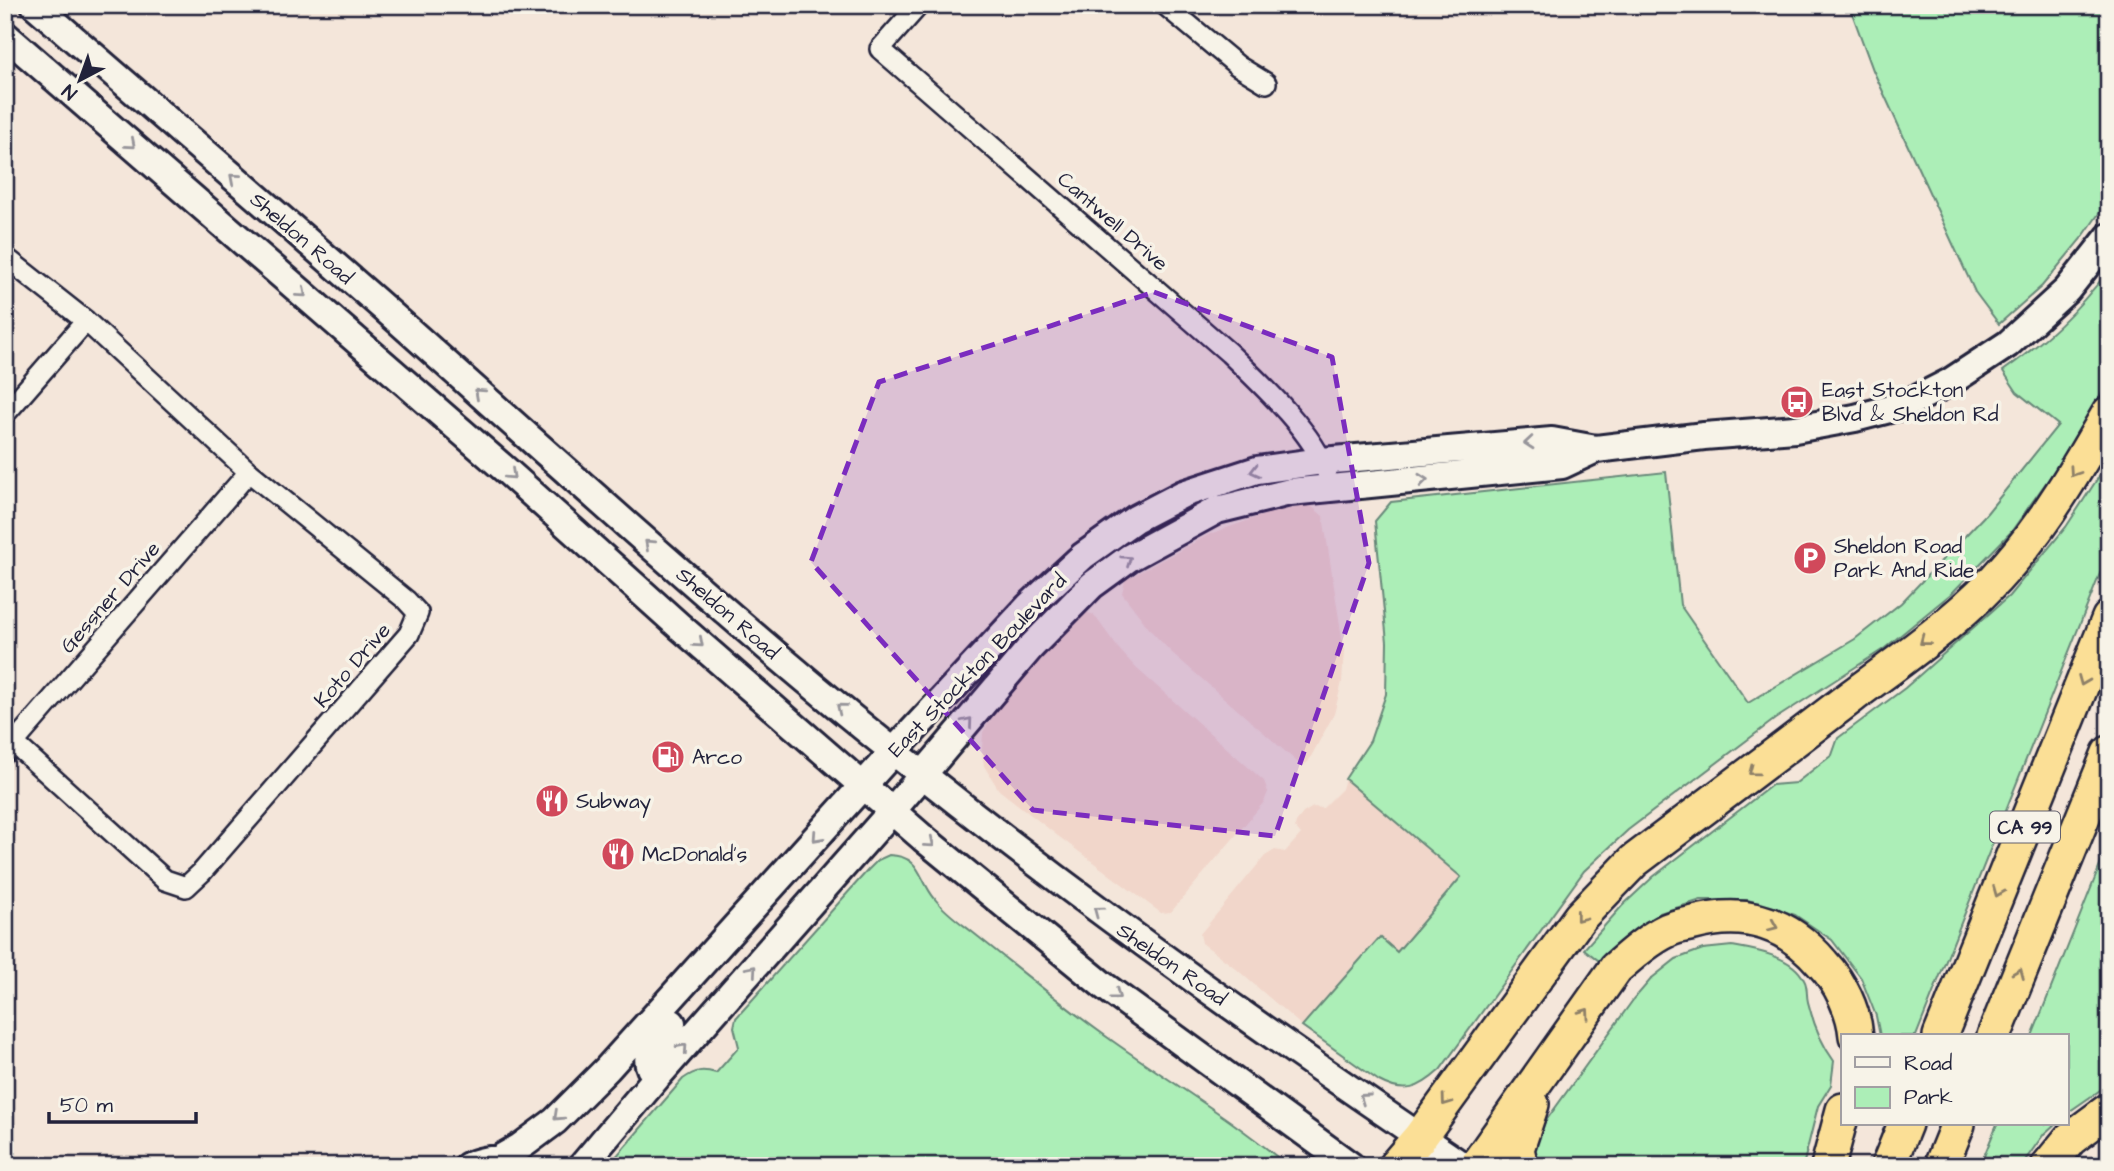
<svg xmlns="http://www.w3.org/2000/svg" width="2114" height="1171" font-family="'Architects Daughter',sans-serif">
	<style>
		.built { fill: #f1d6ca }
		.green { fill: #aceeb7; stroke: #678879; stroke-width: 2 }
		.lines { fill: none; stroke-linecap: round; stroke-linejoin: round }
		.street-casing { stroke: #22223b; stroke-width: 24 }
		.secondary-casing { stroke: #22223b; stroke-width: 32 }
		.highway-casing { stroke: #22223b; stroke-width: 38 }
		.street { stroke: #f7f3e8; stroke-width: 19 }
		.secondary { stroke: #f7f3e8; stroke-width: 26 }
		.highway { stroke: #fbdf96; stroke-width: 33 }
		.oneway { stroke: #97959a }
		.oneway2 { stroke: #8e8068 }
		.marked { fill: #7b2cbf; fill-opacity: 0.2; stroke: #7b2cbf; stroke-width: 5; stroke-dasharray: 14 9; stroke-linejoin: round }
		.labels { text-anchor: middle; stroke-width: 7; stroke-linejoin: round; paint-order: stroke }
		.shield { fill: #f7f3e8; stroke: #62616f; stroke-width: 2 }
		.shield-label { font-size: 19px; font-weight: bold; fill: #22223b }
		.street-label { font-size: 21px; fill: #22223b; stroke: #f7f3e8 }
		.poi-label { font-size: 21px; fill: #22223b; stroke: #f7f3e8; text-anchor: start }
	</style>
	<rect width="100%" height="100%" fill="#f4e6da"/>
	<filter id="ink" filterUnits="userSpaceOnUse"><feTurbulence type="fractalNoise" baseFrequency=".0143" numOctaves="2"/><feDisplacementMap in="SourceGraphic" scale="14" xChannelSelector="R" yChannelSelector="G"/><feConvolveMatrix kernelMatrix="1 2 1 2 8 2 1 2 1" color-interpolation-filters="sRGB"/></filter>
	<g filter="url(#ink)">
		<path class="built" d="M1310,505L1323,516L1344,651L1342,682L1334,714L1308,762L1302,766L1171,652L1151,631L1122,593L1125,580L1210,534L1269,513Z
			M1086,612L1094,615L1118,648L1136,668L1264,781L1268,792L1264,802L1171,912L1161,913L1058,836L999,790L984,766L982,750L983,732L998,708L1063,635Z
			M1345,779L1461,877L1397,953L1379,937L1302,1026L1234,967L1202,943L1200,934L1265,856L1275,850L1285,852L1301,834L1295,827L1296,822L1303,813L1313,807L1323,808L1342,789Z"/>
		<path class="green" d="M1849,5H2109V199L2084,235L2042,286L1999,324L1975,292L1873,70Z
			M2109,270V367L2105,388L2060,463L2011,532L1952,593L1885,648L1775,719L1628,830L1584,871L1440,1070C1419,1089 1405,1095 1379,1081L1302,1026L1380,937L1397,952L1461,877L1345,779L1370,741L1386,694L1387,642L1375,521L1391,502L1666,472L1680,605L1748,703L1855,639L1901,603L1987,513L2058,425L2017,392L2003,371C2048,339 2075,313 2109,270Z
			M2109,461V551L1916,1036H1880L1876,1016L1861,978L1832,940L1795,915L1748,900H1701L1660,913L1627,936L1603,964L1584,949L1622,906L1653,877L1772,785L1796,783L1832,755L1838,738L1905,688L2009,596L2066,527Z
			M2109,843V1084L2067,1113V1036H2032Z
			M889,855C922,856 918,879 935,899C945,912 958,921 971,931C1018,968 1065,1008 1114,1042C1172,1083 1234,1120 1288,1166H608L683,1079C696,1070 702,1069 716,1073L739,1047L734,1027L736,1018L868,870L878,860Z
			M1732,946C1755,950 1793,956 1804,980C1808,986 1806,995 1808,1002C1813,1022 1822,1045 1834,1061L1831,1085L1818,1106L1803,1166H1536L1533,1149L1540,1129L1633,1000L1652,978L1676,959L1703,949Z
			M1997,1124H2055L2044,1134L2021,1166H1980Z"/>
		<g class="lines">
			<defs>
				<path id="street" d="M919,5L880,49L1229,353C1259,382 1313,432 1326,471
					M1165,5L1238,66L1266,83
					M5,257L86,321L249,472L406,600L418,613L409,634L202,872L186,887L165,880L14,743
					M5,414L86,321
					M6,752L249,472"/>
				<path id="secondary" d="M35,5C161,115 288,223 412,333C532,440 651,548 773,652C992,838 1225,1006 1463,1166
					M5,35L508,472L678,625L923,838L1104,986L1351,1166
					M657,1077C636,1057 658,1039 672,1023
					M499,1159L520,1147L555,1121L607,1069L894,751L1029,606L1083,556L1135,519L1183,494L1257,470L1322,461L1552,441L1596,449L1704,436L1795,429L1855,418L1905,405L1950,382L2008,344L2067,290L2109,237
					M468,1166C485,1159 496,1158 513,1163
					M582,1166L657,1077L892,811L1030,648L1092,585L1129,558L1217,510L1290,492L1562,465L1596,449"/>
				<path id="highway" d="M1940,1036L2109,618
					M1994,1036L2109,753
					M1395,1166L1420,1137L1580,917L1634,861C1707,806 1779,752 1851,697C1906,656 1965,616 2009,564C2048,519 2079,465 2109,413
					M1476,1166L1616,968C1632,954 1649,939 1668,930C1676,926 1686,925 1694,923C1746,909 1788,923 1823,964C1840,982 1854,1011 1856,1036
					M1521,1166L1517,1149L1532,1104
					M1828,1166L1843,1110
					M1888,1166L1905,1124
					M1941,1166L1958,1124
					M2048,1166L2070,1139L2109,1110"/>
			</defs>
			<use href="#street" class="street-casing"/>
			<use href="#secondary" class="secondary-casing"/>
			<use href="#highway" class="highway-casing"/>
			<use href="#street" class="street"/>
			<use href="#secondary" class="secondary"/>
			<use href="#highway" class="highway"/>
		</g>
		<defs><path id="oneway-chevron" d="M-2-3.5L2.5 0L-2 3.5" fill="none" stroke-width="1.6" stroke-linecap="round" stroke-linejoin="round" transform="scale(1.75)"/></defs>
		<g class="oneway">
			<use href="#oneway-chevron" transform="translate(131 144) rotate(41)"/>
			<use href="#oneway-chevron" transform="translate(234 178) rotate(-139)"/>
			<use href="#oneway-chevron" transform="translate(302 293) rotate(41)"/>
			<use href="#oneway-chevron" transform="translate(479 393) rotate(-138)"/>
			<use href="#oneway-chevron" transform="translate(1529 443) rotate(175)"/>
			<use href="#oneway-chevron" transform="translate(1255 471) rotate(166)"/>
			<use href="#oneway-chevron" transform="translate(511 475) rotate(42)"/>
			<use href="#oneway-chevron" transform="translate(1423 480) rotate(-6)"/>
			<use href="#oneway-chevron" transform="translate(649 544) rotate(-138)"/>
			<use href="#oneway-chevron" transform="translate(1127 560) rotate(-34)"/>
			<use href="#oneway-chevron" transform="translate(699 643) rotate(41)"/>
			<use href="#oneway-chevron" transform="translate(841 708) rotate(-141)"/>
			<use href="#oneway-chevron" transform="translate(968 722) rotate(-50)"/>
			<use href="#oneway-chevron" transform="translate(817 837) rotate(132)"/>
			<use href="#oneway-chevron" transform="translate(930 843) rotate(40)"/>
			<use href="#oneway-chevron" transform="translate(1098 911) rotate(-143)"/>
			<use href="#oneway-chevron" transform="translate(752 970) rotate(-49)"/>
			<use href="#oneway-chevron" transform="translate(1116 995) rotate(36)"/>
			<use href="#oneway-chevron" transform="translate(683 1048) rotate(-48)"/>
			<use href="#oneway-chevron" transform="translate(1364 1098) rotate(-145)"/>
			<use href="#oneway-chevron" transform="translate(558 1116) rotate(137)"/>
		</g>
		<g class="oneway2">
			<use href="#oneway-chevron" transform="translate(2074 472) rotate(124)"/>
			<use href="#oneway-chevron" transform="translate(1924 641) rotate(142)"/>
			<use href="#oneway-chevron" transform="translate(2083 681) rotate(112)"/>
			<use href="#oneway-chevron" transform="translate(1753 771) rotate(143)"/>
			<use href="#oneway-chevron" transform="translate(1998 892) rotate(112)"/>
			<use href="#oneway-chevron" transform="translate(1580 917) rotate(128)"/>
			<use href="#oneway-chevron" transform="translate(1773 926) rotate(23)"/>
			<use href="#oneway-chevron" transform="translate(2019 973) rotate(-68)"/>
			<use href="#oneway-chevron" transform="translate(1585 1013) rotate(-55)"/>
			<use href="#oneway-chevron" transform="translate(1446 1101) rotate(126)"/>
		</g>
	</g>
	<path class="marked" d="M1154,292L1332,357L1369,563L1275,836L1033,810L811,562L879,382Z"/>
	<defs>
		<symbol id="bus-disc" viewBox="-11 -11 22 22"><circle r="9.5" fill="#d1495b" stroke="#f7f3e8"/><path d="M-5-6H5V4H4V6H2V4H-2V6H-4V4H-5ZM-3.5-4V0h7V-4ZM-3.5 1.2v1.5H-2V1.2ZM2 1.2v1.5H3.5V1.2Z" fill="#fff"/></symbol>
		<symbol id="parking-disc" viewBox="-11 -11 22 22"><circle r="9.5" fill="#d1495b" stroke="#f7f3e8"/><path d="M-3.5-5.5H1a3.5 3.5 0 0 1 0 7H-1V5.5H-3.5ZM-1-3.4V-.6H.8a1.4 1.4 0 0 0 0-2.8Z" fill="#fff"/></symbol>
		<symbol id="fuel-disc" viewBox="-11 -11 22 22"><circle r="9.5" fill="#d1495b" stroke="#f7f3e8"/><path d="M-5.5-6h7V0h2V4h1.3V-2.5L3-4.5l.8-.8L6-3V5H2.5V1h-1V6h-7ZM-4.2-4.7v3.2H.2V-4.7Z" fill="#fff"/></symbol>
		<symbol id="restaurant-disc" viewBox="-11 -11 22 22"><circle r="9.5" fill="#d1495b" stroke="#f7f3e8"/><path d="M-5-6h1v4h1v-4h1v4h1v-4h1v5L-1.5 .5V6h-2V.5L-5-1ZM5-6V6H3V1.5H1.5Q1.5-4 5-6Z" fill="#fff"/></symbol>
	</defs>
	<g fill-rule="evenodd">
		<use href="#bus-disc" x="1778" y="383" width="38" height="38"/>
		<use href="#parking-disc" x="1791" y="539" width="38" height="38"/>
		<use href="#fuel-disc" x="649" y="738" width="38" height="38"/>
		<use href="#restaurant-disc" x="533" y="782" width="38" height="38"/>
		<use href="#restaurant-disc" x="599" y="835" width="38" height="38"/>
	</g>
	<g class="labels">
		<rect class="shield" x="1990" y="811.5" width="70" height="31" rx="5"/>
		<g class="shield-label">
			<text x="2025" y="834">CA 99</text>
		</g>
		<g class="street-label">
			<text transform="translate(1113 221) rotate(41)" y="7">Cantwell Drive</text>
			<text transform="translate(302 238) rotate(41)" y="7">Sheldon Road</text>
			<text transform="translate(110 597) rotate(-49)" y="7">Gessner Drive</text>
			<text transform="translate(728 613) rotate(41)" y="7">Sheldon Road</text>
			<text transform="translate(352 665) rotate(-49)" y="7">Koto Drive</text>
			<text transform="translate(977 665) rotate(-46)" y="7">East Stockton Boulevard</text>
			<text transform="translate(1172 964) rotate(35)" y="7">Sheldon Road</text>
		</g>
		<g class="poi-label">
			<text x="1822" y="397">East Stockton<tspan x="1822" dy="24">Blvd &amp; Sheldon Rd</tspan></text>
			<text x="1834" y="553">Sheldon Road<tspan x="1834" dy="24">Park And Ride</tspan></text>
			<text x="692" y="764">Arco</text>
			<text x="576" y="808">Subway</text>
			<text x="642" y="861">McDonald's</text>
		</g>
	</g>
	<rect width="2114" height="1171" fill="none" stroke="#f7f3e8" stroke-width="28"/>
	<rect x="14" y="14" width="2086" height="1143" fill="none" stroke="#22223b" stroke-width="2.5" filter="url(#ink)"/>
	<rect x="1841" y="1034" width="228" height="91" fill="#f7f3e8" stroke="#a29fa3" stroke-width="2"/>
	<rect x="1855" y="1057" width="35" height="10" fill="#f7f3e8" stroke="#a29fa3" stroke-width="2"/>
	<text x="1904" y="1070" font-size="21" fill="#22223b">Road</text>
	<rect x="1855" y="1087" width="35" height="21" fill="#aceeb7" stroke="#a29fa3" stroke-width="2"/>
	<text x="1904" y="1104" font-size="21" fill="#22223b">Park</text>
	<g transform="translate(80 80) rotate(221)" stroke="#f7f3e8" stroke-width="5" paint-order="stroke">
	<path d="M0-5L12 26L0 18L-12 26Z" fill="#22223b"/>
	<text y="-10" font-size="19" font-weight="bold" text-anchor="middle" fill="#22223b">N</text>
	</g>
	<path d="M49 1112v10h147v-10" fill="none" stroke="#22223b" stroke-width="3.5"/>
	<text x="60" y="1112" font-size="21" fill="#22223b" stroke="#f7f3e8" stroke-width="5" paint-order="stroke">50 m</text>
</svg>
